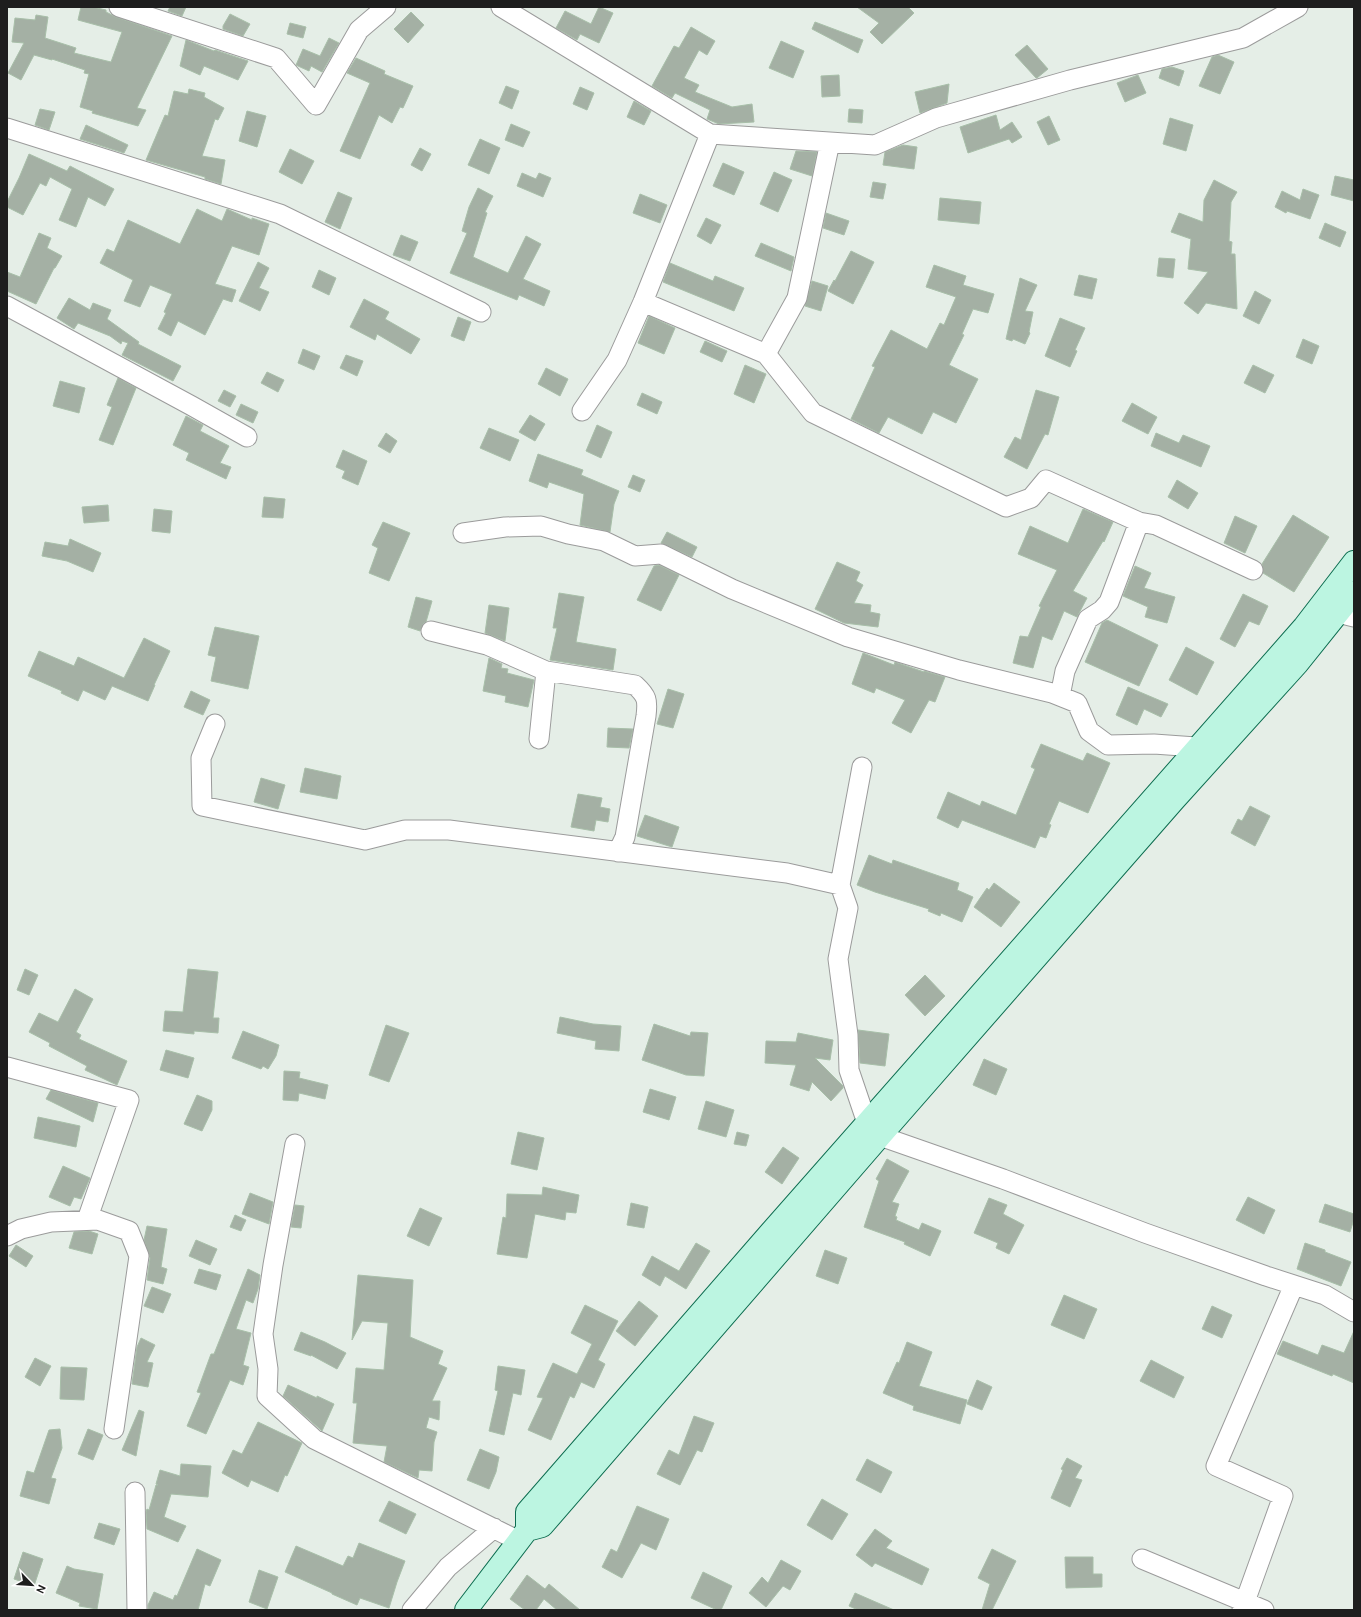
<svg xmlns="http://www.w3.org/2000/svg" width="1361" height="1617" font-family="Ubuntu,sans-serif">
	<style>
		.building { fill: #a4b0a4; stroke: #a8bfa9 }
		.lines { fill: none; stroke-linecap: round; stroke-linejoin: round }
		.street-casing { stroke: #9b9b9b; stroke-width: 21 }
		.secondary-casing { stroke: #0d6d50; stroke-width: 24 }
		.street { stroke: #fff; stroke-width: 19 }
		.secondary { stroke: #bcf5e1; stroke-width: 22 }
	</style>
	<rect width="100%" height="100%" fill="#e5eee7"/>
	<path class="building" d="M81,7H93L106,10V12L116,17L172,36L137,108L146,110L138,126L92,113L93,111L80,107L89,74L84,73L85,70L52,59V60L34,55L21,80L8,73L24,43L12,42L15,18L35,20L36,15L48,17L45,38L76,48L74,53L111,62L122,32L78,20Z
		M170,7H186L182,16L168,11Z
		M599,7L613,13L599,43L580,34L577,40L556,28L565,11L591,24Z
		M857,7H908L914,13L882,44L870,32L879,23Z
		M411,12L424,25L408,43L394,29Z
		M230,14L250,24L243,36L223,29V26Z
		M815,22L863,40L858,53L812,29Z
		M290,23L306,27L303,38L287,34Z
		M691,27L715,41L707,55L699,50L684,78L699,85L695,92L732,107L752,104L754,122L719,124L707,119L710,110L675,93L672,98L652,86L674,46L679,48Z
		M329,38L339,43L322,72L311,66L309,71L298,66L296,65L303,49L320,56Z
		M186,40L214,51L215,50L248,61L238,80L204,66L200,75L180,66Z
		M781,41L804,51L793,78L769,68Z
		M1027,45L1048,69L1037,78H1036L1015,55Z
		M1218,55L1234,62L1220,94L1199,86L1212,57Z
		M356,58L385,71L384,74L413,86L403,108L400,107L392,123L379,115L360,159L340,151L370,83L347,73Z
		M1172,67L1184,71L1179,86L1159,78L1162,69Z
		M839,75L840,96L822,97L821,76Z
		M1138,75L1146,93L1125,102L1117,83Z
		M949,84L947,103L920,113L915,92Z
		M506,86L519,91L512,109L499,103Z
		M580,87L594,93L587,110L573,104Z
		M189,89L205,93L204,97L224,108L218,120L215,119L202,156L225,160L221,184L205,179V177L146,160L165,115L168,116L174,91L188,94Z
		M634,101L651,111L644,125L627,117Z
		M40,109L55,112L49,130L35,125Z
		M849,109L863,110L862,123L848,122Z
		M247,111L266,116L257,147L239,141Z
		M996,115L1000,130L1012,122L1022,137L1012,143L1009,139L968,153L960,127Z
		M1049,116L1060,140L1048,145L1037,122Z
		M1170,118L1193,125L1186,151L1163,144Z
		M511,124L530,132L523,147L505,140Z
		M86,125L128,145L124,153L80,139Z
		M480,139L500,148L489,174L468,165Z
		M903,145L917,147L914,169L883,165L885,152Z
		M420,148L431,154L422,171L411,165Z
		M290,149L314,161L302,184L279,172Z
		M796,151L817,152L812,176L790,169Z
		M29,154L67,171L70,166L114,189L105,206L88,197L76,227L59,220L72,189L50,177L46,186L40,183L23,215L7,207V202L19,178Z
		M723,163L744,172L734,195L713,186Z
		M774,172L792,180L778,212L760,204Z
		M522,173L536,179L539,173L551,178L543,197L517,186Z
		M1335,176L1354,180V201L1331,195Z
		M1214,180L1237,192L1231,202L1229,241L1232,242L1231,254H1235L1237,309L1206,303L1198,314L1184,303L1208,272L1188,269L1191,239L1171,232L1179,213L1203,222L1204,200Z
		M873,182L886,184L883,199L870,197Z
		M478,188L493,196L485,212L487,213L473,257L508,273L526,236L541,244L523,279L550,291L544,306L519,295L517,300L450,273L467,233L462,231L469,207Z
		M1303,189L1319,195L1310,219L1287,211L1286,213L1275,207L1282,191L1300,200Z
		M338,192L352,198L340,229L325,222Z
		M640,194L667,205L660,223L633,213Z
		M940,198L981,202L979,224L938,220Z
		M197,209L222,221L227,209L252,220V218L269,224L259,255L232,246L215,284L236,290L232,302L223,299L205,335L178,321L171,336L158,329L166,313L164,312L172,294L150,285L140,307L124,301L133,280L100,263L107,249L114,252L128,220L180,244Z
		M826,213L849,221L844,235L823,228Z
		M706,218L721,225L711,244L697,236Z
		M1325,223L1346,232L1340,247L1319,238Z
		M39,233L51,238L47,248L62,256L55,268H54L36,304L7,291V272L20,277Z
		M401,235L418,242L410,261L393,255Z
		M761,243L794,257L791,271L755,256Z
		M851,251L874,262L853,304L828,291L834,280L835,281Z
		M1159,258L1175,259L1173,278L1157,276Z
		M258,262L269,268L259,288L269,292L260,311L239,301Z
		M670,263L713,281L715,276L744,288L734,311L663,282Z
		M934,265L966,276L963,285L994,294L988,313L973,309L962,334L964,335L949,365L978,379L956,423L933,412L922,434L888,417L879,433L851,419L875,367L872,366L891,330L927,349L940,323L944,325L956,297L926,287Z
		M319,270L336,278L329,295L312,287Z
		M1079,275L1097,279L1092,299L1074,295Z
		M1020,278L1037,285L1025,311L1033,312L1029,332L1030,333L1025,344L1013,339L1012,341L1006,339Z
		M812,281L828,286L821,311L805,306Z
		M1255,291L1271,300L1259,324L1243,316Z
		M69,298L90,310L93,303L111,310L107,319L139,342L138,344L181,366L173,381L122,355L128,343L122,341L121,344L110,336L78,323L74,329L57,318Z
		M364,299L389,312L385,319L420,339L411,354L377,334L375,340L350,327Z
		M649,316L675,328L664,354L638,343Z
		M458,317L471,322L464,341L451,336Z
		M1060,318L1085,328L1075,350L1077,351L1070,367L1045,356Z
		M1303,339L1319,346L1312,364L1296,357Z
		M705,341L727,351L722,362L700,352Z
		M303,349L320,356L314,370L298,363Z
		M346,355L363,361L357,376L340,368Z
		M745,365L766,374L754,403L734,394Z
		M1253,365L1274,375L1265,393L1244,383Z
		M546,368L568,379L560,396L538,384Z
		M267,372L284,380L278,392L261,383Z
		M118,378L136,388L113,445L99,440L112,407L107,405Z
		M60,381L85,388L79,413L53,406Z
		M224,390L236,396L230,407L218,401Z
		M1036,390L1059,397L1048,435L1045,434L1027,469L1004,457L1015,437L1021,440Z
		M642,393L662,402L657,414L637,405Z
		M1132,403L1157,417L1148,434L1122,421Z
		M241,404L258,412L253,423L236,415Z
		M530,415L545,424L535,441L519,432Z
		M186,416L203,425L200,431L229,446L220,463L231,467L226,479L186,460L189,453L173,445Z
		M597,425L612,432L601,458L586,451Z
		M489,428L519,440L510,461L480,448Z
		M386,433L397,441L390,453L378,446Z
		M1156,433L1179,443L1183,435L1210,446L1201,467L1151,446Z
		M343,450L367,461L358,485L342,478L345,471L336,467Z
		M538,454L583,470L581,475L619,491L614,504L610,532L580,525L584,494L549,482L547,488L529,481Z
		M633,475L645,480L640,492L628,487Z
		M1177,480L1198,493L1188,509L1168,497Z
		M264,497L285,499L283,518L262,517Z
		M108,505L109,521L84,523L82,507Z
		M154,509L172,511L170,533L152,531Z
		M1083,509L1113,522L1104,542L1103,541L1073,591L1087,598L1077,617L1064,611L1052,640L1042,636L1033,668L1013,663L1020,636L1028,637L1041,607L1039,606L1057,570L1018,554L1030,526L1068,543Z
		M1293,515L1329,537L1294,592L1263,573L1262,564Z
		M1235,516L1257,526L1245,553L1224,543Z
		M383,522L410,533L389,581L369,573L378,548L372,545Z
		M667,532L697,547L692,557L661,543Z
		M70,539L101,553L93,572L67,561L42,556L45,542L68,546Z
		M837,562L860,572L856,581L863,585L854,603L871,605L870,612L880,614L878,627L844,623L815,609Z
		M659,565L679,575L661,611L637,600L654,566Z
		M1135,566L1151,573L1144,588L1175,597L1167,623L1145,617L1148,607L1123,596Z
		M559,593L584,597L576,642L616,649L613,670L550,660L557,628H553Z
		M1243,594L1268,606L1259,625L1249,621L1235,647L1220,639Z
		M416,597L432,601L426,622L423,624L420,631L408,627Z
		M489,605L509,608L505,641L485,633Z
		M1107,620L1158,645L1139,686L1085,662L1102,623Z
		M215,627L259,636L248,689L211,681L216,657L208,655Z
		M144,638L170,651L154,685H155L148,701L112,686L105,700L83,690L78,701L61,693L62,691L28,676L39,651L74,666L78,657L124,678Z
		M1186,647L1214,662L1197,695L1169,680Z
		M863,653L894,665L895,662L924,672V671L945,677L935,702L929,700L911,733L892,723L905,700L876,688L874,693L852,684Z
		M489,658L502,664L501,668L508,669L507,673L534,680L528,707L505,702L506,696L483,691Z
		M1128,687L1168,704L1161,717L1144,709L1137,725L1116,715Z
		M668,689L684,694L673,728L657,724Z
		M191,691L210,700L203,715L184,707Z
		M608,728L633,729L629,748L607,747Z
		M1041,744L1083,761L1087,753L1110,763L1088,813L1059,801L1049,824L1051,825L1046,838L1040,836L1035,848L962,820L958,828L937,818L948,792L980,806L982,801L1016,815L1035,769L1031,767Z
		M305,768L341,776L337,799L300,792Z
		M261,778L285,785L278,809L254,802Z
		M578,794L602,798L600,807L610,809L608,822L596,820L594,831L571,827Z
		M1250,806L1270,816L1255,846L1231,833L1238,819L1242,821Z
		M645,815L679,827L672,847L637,836Z
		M869,855L892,864L893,860L959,883L957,890L973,897L962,922L941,913L940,916L928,911L929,909L875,892L857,885Z
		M994,883L1020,902L1001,927L974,907L987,888L989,890Z
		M25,969L38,975L29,995L17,990Z
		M188,969L218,972L213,1018H219L218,1033L194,1031V1034L163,1031L165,1011L183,1012Z
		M925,975L945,996L925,1016L905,995Z
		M75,989L93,999L76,1032L81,1035L79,1039L127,1061L117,1085L85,1070L87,1066L49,1046L50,1043L29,1032L39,1013L58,1022Z
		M560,1017L593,1024L621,1026L619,1051L595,1049L596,1041L557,1033Z
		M654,1024L690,1036L691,1032L708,1033L704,1076L686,1075L642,1060Z
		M386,1025L409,1033L389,1082L369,1075Z
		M858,1030L889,1034L885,1066L860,1063Z
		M243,1031L279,1045L276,1056L268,1069L263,1066L261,1069L232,1058Z
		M798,1033L833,1040L830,1060L815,1058L843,1086V1088L831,1101L812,1082L809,1091L790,1085L796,1065L765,1063L766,1041L796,1042Z
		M166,1050L194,1058L188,1078L160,1070Z
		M984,1059L1007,1069L996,1095L973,1085Z
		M284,1071L300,1072L299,1078L328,1085L325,1099L299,1093L298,1101L283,1100Z
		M650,1089L676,1097L669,1120L643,1112Z
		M51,1090L98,1103L93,1122L46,1099Z
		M197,1095L212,1101V1110L202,1131L184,1124Z
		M706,1101L734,1110L726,1137L698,1129Z
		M38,1117L80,1126L76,1147L34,1138Z
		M518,1132L544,1138L537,1170L511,1164Z
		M737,1132L749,1135L746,1146L734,1144Z
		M783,1147L799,1158L782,1184L765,1172Z
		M887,1159L909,1171L892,1202L899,1204L895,1216L897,1217L896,1220L919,1230L922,1223L941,1231L930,1256L904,1244L905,1242L864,1227L879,1181L876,1179Z
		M63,1166L90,1178L81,1199L74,1197L70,1206L49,1197Z
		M543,1187L579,1195L576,1213L566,1212L565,1220L535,1214L527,1258L497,1254L503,1217L506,1218L507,1194L542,1195Z
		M250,1193L273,1202L269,1224L242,1214Z
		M1248,1197L1275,1210L1264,1234L1236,1220Z
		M989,1198L1007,1205L1003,1214L1024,1225L1009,1254L996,1248L998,1243L974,1233Z
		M631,1203L648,1207L644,1228L627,1225Z
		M1325,1204L1354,1214V1219L1350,1232L1319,1222Z
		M295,1205L304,1206L301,1228L291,1227Z
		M420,1208L442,1218L429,1246L407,1236Z
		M235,1215L246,1220L241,1231L230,1227Z
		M147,1226L167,1229L161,1267L167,1269L163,1284L147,1280L150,1258L144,1240Z
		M89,1231L98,1234L92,1254L69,1248L74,1232Z
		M196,1240L217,1249L210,1265L189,1256Z
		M696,1243L710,1251L686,1289L665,1276L660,1286L642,1275L652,1256L679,1271Z
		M1305,1243L1325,1250V1252L1351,1262L1341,1286L1297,1269Z
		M16,1245L33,1256L26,1267L9,1256Z
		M825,1250L847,1258L838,1284L816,1276Z
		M199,1269L221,1275L216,1290L194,1283Z
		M248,1269L260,1275L258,1289L253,1303L246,1300L236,1329L251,1333L243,1365L249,1367L243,1385L230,1380L206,1434L187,1426L201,1393L197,1392L211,1354H214Z
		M358,1275L413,1280L410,1337L443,1351L438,1364L447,1368L432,1401H440L439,1420L429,1417L426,1428L437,1432L434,1442L432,1471L419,1470L418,1478L384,1462L387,1446L353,1443L357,1403H353L356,1368L384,1370L388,1323L362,1321L352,1340Z
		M152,1287L171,1294L163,1313L144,1306Z
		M1064,1295L1097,1309L1084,1339L1051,1325Z
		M639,1301L658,1316L635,1346L616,1331Z
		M585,1305L618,1321L598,1360L605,1364L594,1388L581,1382L574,1398L570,1396L551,1440L528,1430L543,1398L537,1397L553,1363L577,1374L592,1344L571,1333Z
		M1212,1306L1232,1315L1222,1338L1202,1329Z
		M1354,1331V1383L1333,1374L1332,1376L1277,1354L1283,1341L1318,1355L1322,1345L1344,1353Z
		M301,1332L325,1342L346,1353L337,1369L311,1355V1356L294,1350Z
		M141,1338L155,1345L147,1362L153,1363L148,1387L132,1384L137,1347Z
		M907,1342L932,1352L919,1386L967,1400L960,1424L913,1410L914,1406L883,1393L897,1362L899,1363Z
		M35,1358L51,1366L40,1386L25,1377Z
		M1151,1360L1184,1377L1174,1398L1140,1381Z
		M498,1366L525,1370L521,1395L513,1393L504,1435L489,1431L498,1391L495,1390Z
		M61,1367L87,1368L84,1400L60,1399Z
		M977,1380L992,1387L982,1410L967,1404Z
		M288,1385L317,1398V1396L334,1404L322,1431L283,1396Z
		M139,1410L144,1412L136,1456L122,1450Z
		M694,1416L714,1423L702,1452L697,1450L680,1485L657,1474L669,1450L679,1455Z
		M258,1422L302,1443L287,1476L285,1475L278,1492L251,1480L248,1487L222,1473L233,1450L242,1454Z
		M60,1429L62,1448L51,1478L56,1479L49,1504L20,1496L27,1471L34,1473L49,1430Z
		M88,1429L103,1435L93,1460L78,1454Z
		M480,1449L499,1457L496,1472L489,1489L467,1480Z
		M1067,1458L1082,1466L1075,1478L1082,1480L1070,1507L1051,1498L1063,1470L1061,1469Z
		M867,1459L892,1472L881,1493L856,1480Z
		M181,1464L211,1466L208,1497L171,1494L164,1517L186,1526L178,1542L147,1529L146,1512L147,1509L149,1510L156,1485H158L156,1484L160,1470L180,1476Z
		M822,1499L848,1514L832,1540L807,1525Z
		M389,1501L416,1514L406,1534L379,1521Z
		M637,1506L669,1519L656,1550L641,1543L622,1578L602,1567L611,1549L617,1552Z
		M99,1523L120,1529L114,1545L94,1538Z
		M875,1529L892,1541L886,1548L929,1569L922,1585L875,1563L872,1567L856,1555Z
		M359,1543L405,1561L397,1582L389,1608L360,1598L357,1605L332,1594V1593L285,1572L296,1546L343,1566L348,1556L353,1558Z
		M197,1549L221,1560L210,1586L205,1584L198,1610H148V1605L154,1592L173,1600L175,1595L177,1596Z
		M992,1549L1016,1561L992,1610H982L990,1584L978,1578Z
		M23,1552L43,1559L34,1586L14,1579Z
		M1065,1557H1093V1574H1102V1587L1066,1588Z
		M781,1560L801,1571L790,1590L783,1586L766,1607L749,1593L762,1577L768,1583Z
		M67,1566L74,1569L103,1574L97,1609L79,1606L80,1603L56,1593Z
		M259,1570L278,1577L267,1609L249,1602Z
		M703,1572L732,1586L721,1610H717L691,1598Z
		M527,1575L545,1589L549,1584L580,1610H557L544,1599L536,1610H525L510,1599Z
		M855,1593L894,1610H858L849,1606Z"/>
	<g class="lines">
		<defs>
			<path id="street" d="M119,7L276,58L316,105L359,30L386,7
				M501,7L710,134L875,145L936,118L1070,80L1243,38L1298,7
				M7,128L280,214L481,312
				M643,302L766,354L813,413L1006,507L1031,498L1046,480L1139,522L1156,525L1253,570
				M7,306L192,406L247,437
				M766,354L797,298L830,142
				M582,411L617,360L643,302L710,134
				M463,533L505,527L541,526L568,534L604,541L635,556L661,554L732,589L848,637L959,670L1052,693L1077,703L1089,731L1108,745L1154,744L1196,747
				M1338,613L1354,617
				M431,631L487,645L546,671
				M1060,696L1065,671L1088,619L1102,610L1109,602L1139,522
				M215,724L201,758L202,806L365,840L405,830H449L787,873L840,885L848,908L838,959L848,1035L849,1070L867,1123L880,1136L1003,1179L1145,1233L1266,1276L1325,1295L1354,1312
				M539,739L546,671L635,685C647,696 648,700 646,716L625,837L618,852
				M840,885L862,767
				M7,1067L129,1100L87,1220
				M295,1144L273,1265L263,1334L268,1369L267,1396L314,1439L519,1541
				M7,1236L21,1229L51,1222L98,1220L129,1231L139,1256L114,1429
				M135,1492L137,1610
				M1142,1559L1264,1610
				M412,1610L448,1567L494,1528
				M1242,1610L1283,1496L1216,1466L1294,1285"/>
			<path id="secondary" d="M527,1530L542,1526L880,1136L1174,800L1297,664L1354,593
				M466,1610L527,1530V1512L771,1232L1304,627L1354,562"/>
		</defs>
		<use href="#street" class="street-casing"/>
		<use href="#secondary" class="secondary-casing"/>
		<use href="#street" class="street"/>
		<use href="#secondary" class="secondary"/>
	</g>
	<rect width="1361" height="1617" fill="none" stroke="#1e1e1e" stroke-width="16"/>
	<g transform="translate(32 1585) rotate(115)" stroke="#ffffff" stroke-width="3" paint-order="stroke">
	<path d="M0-3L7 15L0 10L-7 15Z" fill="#1e1e1e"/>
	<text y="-6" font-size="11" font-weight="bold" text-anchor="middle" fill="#1e1e1e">N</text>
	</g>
</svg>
